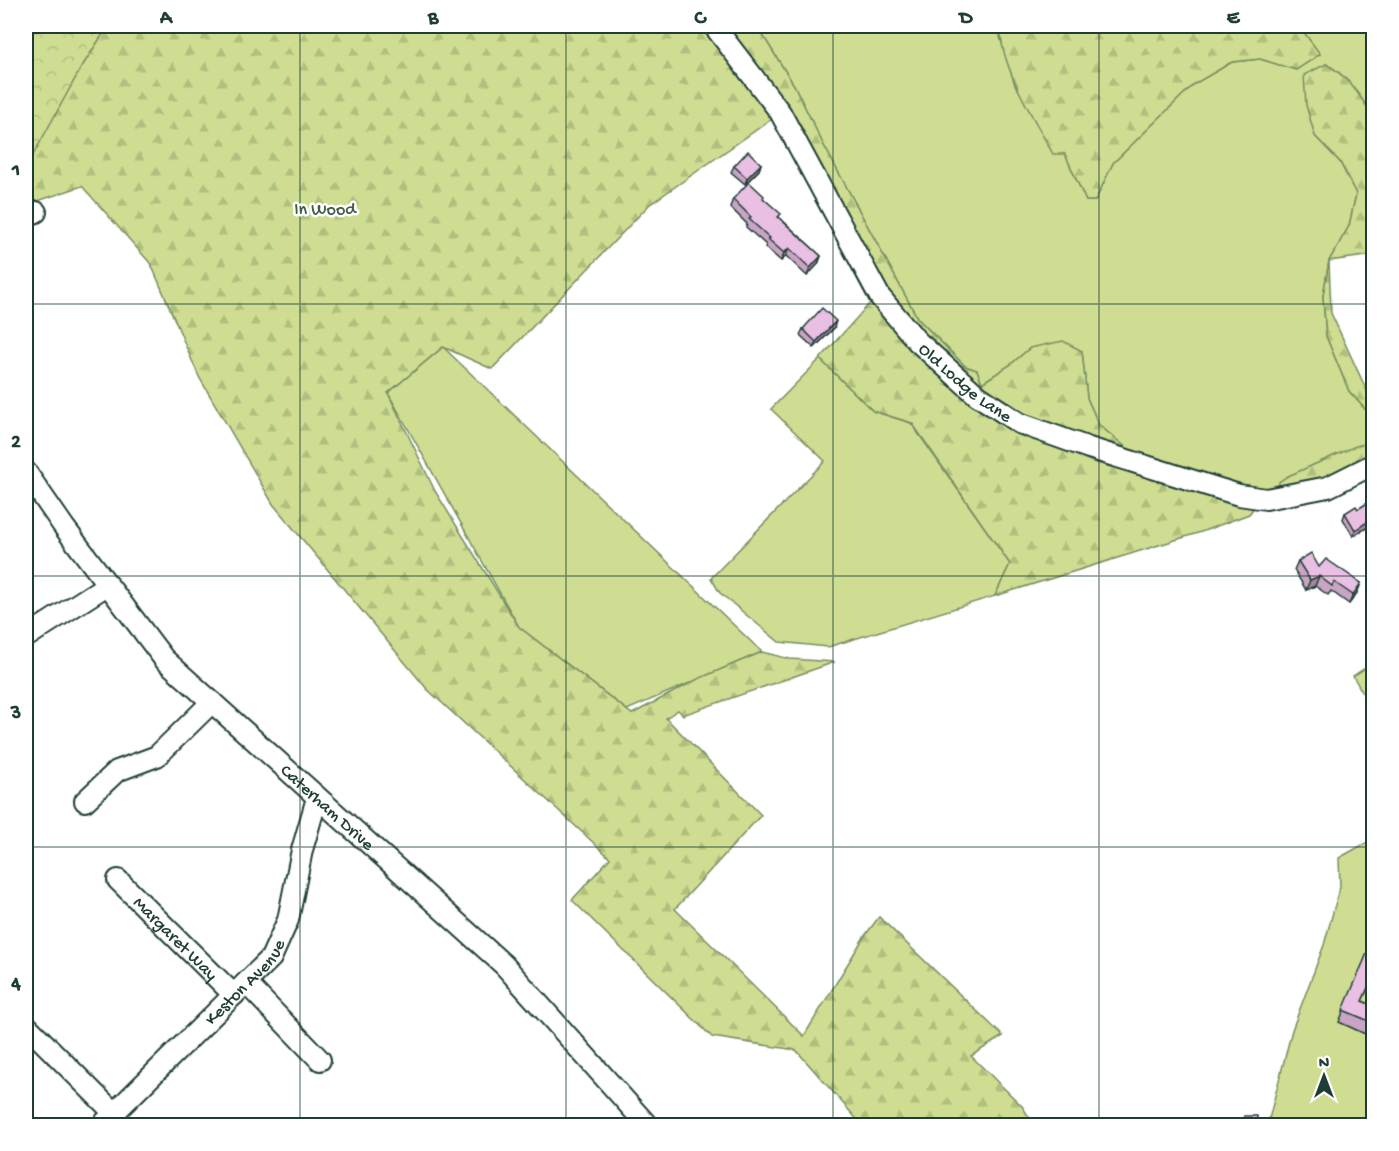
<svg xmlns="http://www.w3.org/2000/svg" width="1399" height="1151" font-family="'Gochi Hand',sans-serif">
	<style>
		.grass { fill: #cedd91; stroke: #768d62; stroke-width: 1.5 }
		.forest { fill: url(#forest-firs); stroke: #768d62; stroke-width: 1.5 }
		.park { fill: url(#park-crowns); stroke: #768d62; stroke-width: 1.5 }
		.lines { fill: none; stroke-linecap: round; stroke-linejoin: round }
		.minor-casing { stroke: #1f3d34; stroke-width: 24 }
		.minor { stroke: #fff; stroke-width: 20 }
		.wall { fill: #c9a4c4; stroke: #1f3d34; stroke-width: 1.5 }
		.shaded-wall { fill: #a486a0; stroke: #1f3d34; stroke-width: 1.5 }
		.building { fill: #eabfe4; stroke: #1f3d34; stroke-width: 1.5 }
		.grid { fill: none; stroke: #1f3d34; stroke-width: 1.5; stroke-opacity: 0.55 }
		.labels { text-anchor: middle; stroke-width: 5; stroke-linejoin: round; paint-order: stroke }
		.park-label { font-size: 18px; fill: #425d47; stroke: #fff }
		.street-label { font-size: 18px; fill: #1f3d34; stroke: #fff }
		.neatline { fill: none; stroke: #1f3d34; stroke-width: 2 }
		.grid-label { font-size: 20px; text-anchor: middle; font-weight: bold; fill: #1f3d34 }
	</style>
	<defs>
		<pattern id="forest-firs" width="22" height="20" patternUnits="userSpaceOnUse" patternTransform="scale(1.5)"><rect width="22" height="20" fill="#cedd91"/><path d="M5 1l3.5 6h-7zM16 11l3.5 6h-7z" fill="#b0bf7e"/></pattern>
		<pattern id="park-crowns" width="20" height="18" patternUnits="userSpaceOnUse" patternTransform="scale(1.5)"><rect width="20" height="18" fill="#cedd91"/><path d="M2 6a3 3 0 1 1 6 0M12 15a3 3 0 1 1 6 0" fill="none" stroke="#b0bf7e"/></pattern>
	</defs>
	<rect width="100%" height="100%" fill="#fff"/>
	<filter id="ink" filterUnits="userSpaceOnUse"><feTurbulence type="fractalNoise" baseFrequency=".0167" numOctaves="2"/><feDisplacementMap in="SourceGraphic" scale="12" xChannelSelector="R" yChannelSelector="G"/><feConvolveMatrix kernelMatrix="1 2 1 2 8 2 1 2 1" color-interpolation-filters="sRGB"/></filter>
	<g filter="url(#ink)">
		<path class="grass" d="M757,26H1001L1000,37L1015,85L1065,154L1086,201H1095L1113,163L1194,84L1232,62L1260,59L1296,70L1320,54L1299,26H1373V108L1369,110C1357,92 1346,75 1326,64L1315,136L1340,162L1356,194L1349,226L1329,261L1323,296L1326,336L1349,391L1373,418V458L1278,491L1238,488L1141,460L1099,425L1087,398L1082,351L1030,348L1010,365L982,383L977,370L965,366L918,319L822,142L794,85Z
			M443,347L762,652L627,710L519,627L388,393Z
			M820,359L873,411L911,423L1010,564L995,596L828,647L779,642L720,593L711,578L825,461L771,409Z
			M1373,663V711L1353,676Z
			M1373,839V1125L1269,1126V1119L1292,1030L1324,945L1340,887L1339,858Z"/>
		<path class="forest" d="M102,26H708L776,114L899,335L979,408L1028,434L1093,462L1256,505L1249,514L1201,532L995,596L1010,564L912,423L873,411L820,359L870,303L772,119L649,205L492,369L443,347L388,393L435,491L519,627L632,714L698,679L762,652L790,659L835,662L683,715L678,710L666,718L761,815L675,909L804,1036L864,937L879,917L1003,1036L971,1056L1022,1106L1034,1125H862L796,1050L712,1037L572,900L610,858L427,689L273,504L199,377L151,264L82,186L26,205V131L81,68L105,30Z
			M725,26H757L794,85L822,142L918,319L965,366L977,370L982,383L1010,365L1030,348L1063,341L1082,351L1087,398L1099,425L1141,460L1024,416L986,393L957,367L887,297Z
			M1001,26H1299L1320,54L1296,70L1260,59L1232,62L1194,84L1113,163L1095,201H1086L1065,154H1053C1035,120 998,63 1001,26Z
			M1326,64C1346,75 1357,91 1369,110L1373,108V255L1329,261L1331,313L1373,404V418L1349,391L1326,336L1323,296L1329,261L1349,226L1356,194L1340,162L1315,136L1306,105L1304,75Z
			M1373,442V458L1329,480L1278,491L1279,482L1286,477L1356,446Z"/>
		<path class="park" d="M26,26H108L81,68L26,168Z"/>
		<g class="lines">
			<defs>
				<g id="minor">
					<path id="s1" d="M714,26L780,112L880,297L917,341L977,395L1019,423L1089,448L1210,486L1239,495L1266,499L1328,487L1374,464"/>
					<path d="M26,216L36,212"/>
					<path id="s2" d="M26,472L64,527L164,659L504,965L648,1126"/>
					<path d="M26,637L107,585"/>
					<path d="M85,801L117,771L157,756L212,702"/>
					<path id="s3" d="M118,880L234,995"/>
					<path d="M246,983L320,1060"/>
					<path d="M26,1025L114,1113"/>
					<path id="s4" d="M101,1126L271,958L288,920L302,850L317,798"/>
				</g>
			</defs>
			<use href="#minor" class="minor-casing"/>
			<use href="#minor" class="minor"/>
		</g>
		<path class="wall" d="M761,164L759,170L745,184L731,172L734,166Z
			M733,199H764L780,218L821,256L818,264L807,276L786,256L781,261L765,247L766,245L746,227L747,224L730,207Z
			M834,328L814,348L800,335L803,329Z
			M1374,499V532L1372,533L1368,527L1353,536L1343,519L1345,513L1358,509Z
			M1298,561L1319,567L1361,583L1357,593L1349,604L1331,591L1328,595L1315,586L1306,590L1294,570Z
			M1374,937V985L1370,984L1362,1001L1374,1006V1038L1339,1022Z"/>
		<path class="shaded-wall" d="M761,164L759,170L745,184L747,178Z
			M789,248L786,256L781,261L784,253Z
			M821,256L818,264L807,276L810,268Z
			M836,321L834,328L814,348L816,342Z
			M1370,520L1368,527L1353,536L1355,530Z
			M1319,576L1315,586L1306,590L1310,580Z
			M1361,583L1357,593L1349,604L1353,595Z"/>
		<path class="building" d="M748,151L761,164L747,178L734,166Z
			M749,182L764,196L763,198L781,214L778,217L821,256L810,268L789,248L784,253L768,239L770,238L749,219L751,217L733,199Z
			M822,308L836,321L816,342L803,329Z
			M1374,499V526L1370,520L1355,530L1345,513L1356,506L1358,509Z
			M1311,553L1319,567L1326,559L1361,583L1353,595L1334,582L1332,586L1319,576L1310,580L1298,561Z
			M1374,937V974L1362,1001L1374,1006V1023L1343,1010Z
			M1244,1116H1257V1125H1244Z"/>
	</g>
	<path class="grid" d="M300,26V1126M566,26V1126M833,26V1126M1099,26V1126M26,304H1374M26,576H1374M26,847H1374"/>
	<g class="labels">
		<g class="park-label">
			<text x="325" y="214">In Wood</text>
		</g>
		<g class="street-label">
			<text dy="6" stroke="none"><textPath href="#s1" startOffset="440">Old Lodge Lane</textPath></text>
			<text dy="6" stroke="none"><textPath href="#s2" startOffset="453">Caterham Drive</textPath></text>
			<text dy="6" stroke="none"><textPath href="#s3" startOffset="82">Margaret Way</textPath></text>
			<text dy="6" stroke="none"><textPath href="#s4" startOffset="204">Keston Avenue</textPath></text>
		</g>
	</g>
	<rect width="1399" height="1151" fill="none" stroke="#fff" stroke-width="66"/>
	<g transform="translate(1324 1076)" stroke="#ffffff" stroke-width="4.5" paint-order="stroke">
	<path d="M0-4.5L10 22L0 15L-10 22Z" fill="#1f3d34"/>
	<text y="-9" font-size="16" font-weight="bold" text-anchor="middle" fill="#1f3d34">N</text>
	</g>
	<rect x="33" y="33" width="1333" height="1085" class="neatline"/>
	<g class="grid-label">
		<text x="166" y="23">A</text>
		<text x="433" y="23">B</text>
		<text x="700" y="23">C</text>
		<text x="966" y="23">D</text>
		<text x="1233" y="23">E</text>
		<text x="16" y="175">1</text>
		<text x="16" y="447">2</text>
		<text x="16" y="718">3</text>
		<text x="16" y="989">4</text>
	</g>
</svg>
